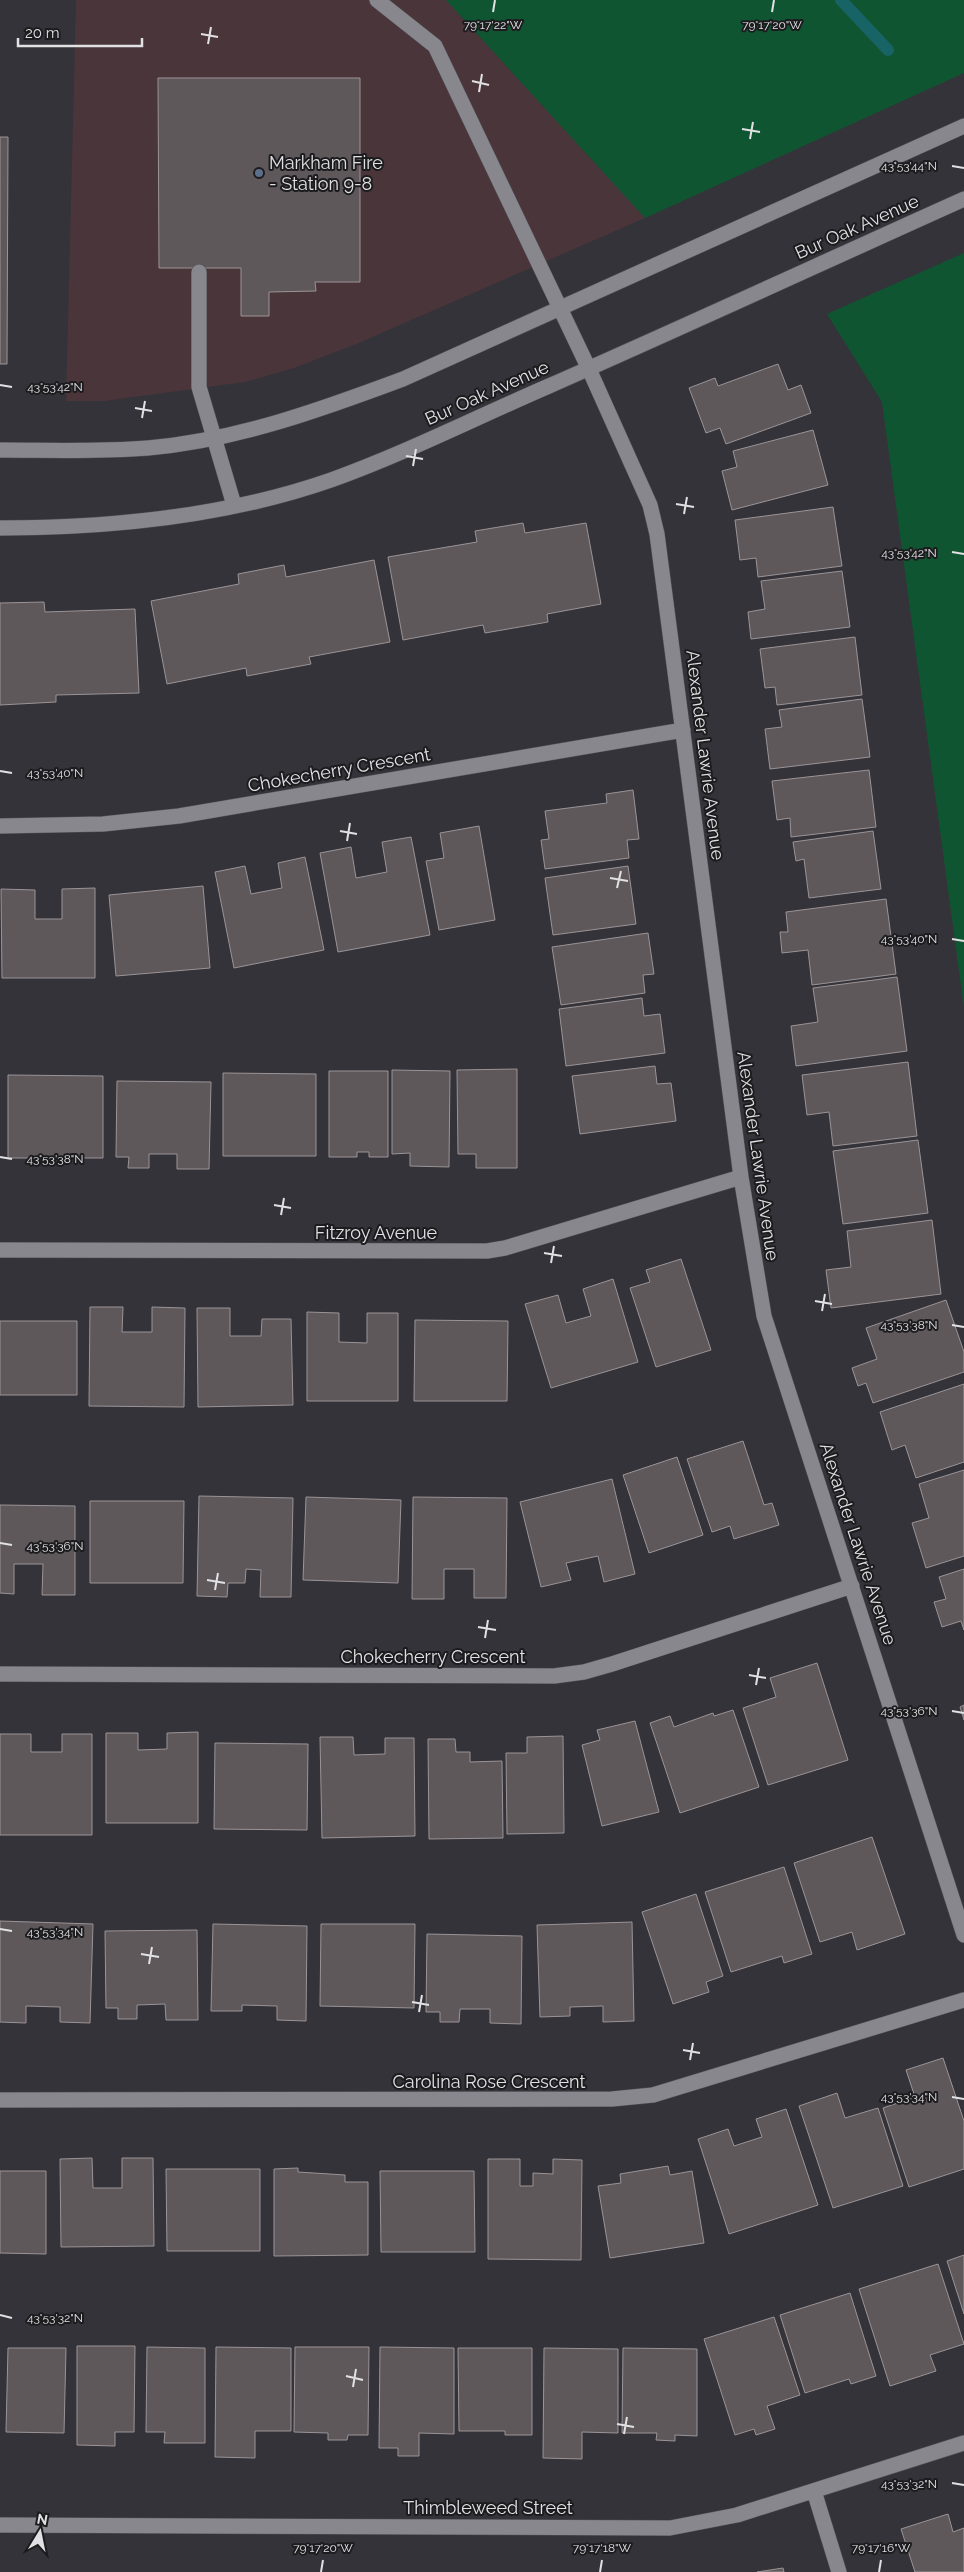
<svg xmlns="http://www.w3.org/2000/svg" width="964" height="2572" font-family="Raleway,sans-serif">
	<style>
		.commercial { fill: #4a353a }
		.green { fill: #105531 }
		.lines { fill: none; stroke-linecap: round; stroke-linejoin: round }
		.stream { stroke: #186366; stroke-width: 12 }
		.building { fill: #5e585a; stroke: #9b9497 }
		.service-casing { stroke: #525257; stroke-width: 16 }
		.minor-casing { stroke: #525257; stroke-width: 16 }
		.tertiary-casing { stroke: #525257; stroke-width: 16 }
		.service { stroke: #87878d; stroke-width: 15 }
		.minor { stroke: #87878d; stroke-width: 15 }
		.tertiary { stroke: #87878d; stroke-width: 15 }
		.ticks { fill: none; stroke: #e1e1e4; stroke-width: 2 }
		.service-dot { fill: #5c6f8a; stroke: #1c1b1e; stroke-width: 2 }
		.labels { text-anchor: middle; stroke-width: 4; stroke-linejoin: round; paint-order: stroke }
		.poi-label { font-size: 18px; fill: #e1e1e4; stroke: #1c1b1e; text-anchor: start }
		.street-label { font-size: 18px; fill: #e1e1e4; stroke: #1c1b1e }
		.ticks-label { font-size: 12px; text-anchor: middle; fill: #e1e1e4; stroke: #1c1b1e; stroke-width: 4; stroke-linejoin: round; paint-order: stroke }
	</style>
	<rect width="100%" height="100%" fill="#343339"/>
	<path class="commercial" d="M76,0H446L645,218L354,345L294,368L245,382L104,401H66Z"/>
	<path class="green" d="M446,0H964V73L645,218Z
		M964,253V1008L882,402L827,314Z"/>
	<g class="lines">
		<path class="stream" d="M841,0L888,50"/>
	</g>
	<path class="building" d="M158,78H360V282H315L316,291L269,292V316H241V268H159Z
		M0,137H8L7,364H0Z
		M778,364L788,390L801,385L811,413L726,444L720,428L706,433L689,388L715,378L718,386Z
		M813,430L828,485L732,510L722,471L737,467L733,451Z
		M833,507L842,566L758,577L756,558L740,560L735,520Z
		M523,523L525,533L586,523L601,604L547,614L548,622L485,633L483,625L403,640L388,557L477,542L475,531Z
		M374,560L390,642L309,657L311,664L247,676L246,668L167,684L151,601L239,584L238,574L284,565L286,577Z
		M842,571L850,627L751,639L748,612L765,609L761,581Z
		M44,602L45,612L135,609L139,693L56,695V702L0,705V603Z
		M855,637L862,695L777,705L775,687L765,688L760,649Z
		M862,699L870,757L770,769L765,729L782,727L779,710Z
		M869,770L876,827L791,837L790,818L777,820L772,781Z
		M633,790L639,839L627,840L629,858L545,869L541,840L549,839L545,811L607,803L606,794Z
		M479,826L495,920L439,930L426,861L444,858L440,833Z
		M873,831L881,889L809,898L804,859L796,861L793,842Z
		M411,837L430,935L338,952L320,853L351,847L356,878L387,872L382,842Z
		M305,857L324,950L234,968L215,872L245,866L251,894L282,888L278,863Z
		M628,866L636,924L553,935L545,878Z
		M203,886L210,968L116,976L109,895Z
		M95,888V978H2L1,889L35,890V919H62V889Z
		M886,899L896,974L812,985L808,950L782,953L780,932H788L786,912Z
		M648,933L654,974L643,975L645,993L561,1005L552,947Z
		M897,977L907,1051L796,1066L791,1026L818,1022L813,988Z
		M642,998L644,1016L660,1014L665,1053L566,1066L559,1009Z
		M908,1062L917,1136L833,1146L829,1112L807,1115L802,1075Z
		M655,1066L657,1084L671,1083L676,1121L580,1134L572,1076Z
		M517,1069V1168H476V1154H458L457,1070Z
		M392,1070L450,1071L449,1167L410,1166V1153L392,1154Z
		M329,1071H388V1157H369V1152H357V1157H329Z
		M223,1073L316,1074V1156H223Z
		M8,1075L103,1076V1158H8Z
		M117,1081L211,1082L209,1169H177V1154H149V1168H128L129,1157H116Z
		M918,1140L928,1213L843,1224L833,1151Z
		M932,1220L941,1294L831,1308L826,1270L851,1267L847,1231Z
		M681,1259L711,1350L656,1367L630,1288L650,1282L646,1270Z
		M613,1279L638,1362L551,1388L525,1304L558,1295L566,1323L591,1316L583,1289Z
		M946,1300L964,1352V1372L873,1403L866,1383L858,1386L852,1368L877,1359L866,1328Z
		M90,1307H123L122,1332H152V1307L185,1308L184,1407L89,1406Z
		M197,1308H230V1336H261L262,1319H291L293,1405L198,1407Z
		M307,1312L339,1313V1342L367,1343V1313H398V1401H307Z
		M415,1320L508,1321L507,1401H414Z
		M0,1321H77V1395H0Z
		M964,1384V1462L916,1478L905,1445L892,1450L880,1412Z
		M743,1441L764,1505L772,1503L779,1525L734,1539L730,1526L712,1532L687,1459Z
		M677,1457L703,1535L649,1553L623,1475Z
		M964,1470V1556L926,1568L912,1523L929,1518L919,1484Z
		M612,1479L635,1574L604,1582L598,1556L566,1563L571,1580L541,1587L520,1502Z
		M199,1496L293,1498L291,1597H260L261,1570L246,1569L245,1583H228L227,1597L197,1596Z
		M306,1497L401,1500L398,1583L303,1580Z
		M413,1497L507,1498L506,1598H474V1569H444V1599H412Z
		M90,1501H184L183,1583H90Z
		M0,1505L75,1506V1595H42L43,1564H14V1594L0,1593Z
		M964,1569V1630L961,1621L942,1627L934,1602L946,1599L939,1577Z
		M817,1663L848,1760L768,1785L743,1708L776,1697L770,1678Z
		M964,1705V1720L960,1707Z
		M733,1710L759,1787L680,1813L650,1723L670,1716L674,1727L713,1713L714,1716Z
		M635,1721L659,1812L602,1826L582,1745L600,1740L597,1730Z
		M198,1732V1823H106V1733H138V1750L167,1749V1733Z
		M0,1734H31V1752H62V1734H92V1835H0Z
		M563,1736L564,1833L507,1834L506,1753H527V1737Z
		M320,1737H353L354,1755L385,1754V1738H414L415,1836L322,1838Z
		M428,1739H455L456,1752H470V1762L502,1761L503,1838L429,1839Z
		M215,1743L308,1744L307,1830L214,1829Z
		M872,1837L905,1934L857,1950L852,1932L820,1942L794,1863Z
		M784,1867L812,1954L784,1963L782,1956L731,1972L705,1892Z
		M696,1894L723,1976L706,1982L709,1992L673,2004L642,1912Z
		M0,1921L93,1924L90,2023L60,2022V2007L26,2006V2023L0,2022Z
		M632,1922L634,2021L603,2022V2006L570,2007V2016L540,2017L537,1925Z
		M213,1924L307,1926L306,2021L277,2020V2006L242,2005V2011H211Z
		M321,1924H415L414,2008L320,2006Z
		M197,1930L198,2020H166L165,2004L137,2005V2019H118V2008H106L105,1931Z
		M427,1934L522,1936L521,2024L490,2023V2009H460L459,2022H440V2012H426Z
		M943,2058L964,2121V2169L909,2187L883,2108L915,2097L906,2070Z
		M837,2093L845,2118L878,2108L903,2186L833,2208L799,2106Z
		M786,2109L818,2205L729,2234L698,2139L728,2129L734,2146L762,2137L756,2119Z
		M92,2158L93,2188H122V2158H153L154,2246L61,2247L60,2159Z
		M488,2159H520V2186H533V2173L553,2174V2159L582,2160L581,2260L488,2259Z
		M668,2166L670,2175L692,2171L704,2243L610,2258L598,2186L621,2183L620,2174Z
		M298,2168V2172L345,2175V2182H368V2255L274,2256V2169Z
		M166,2169H260V2251H167Z
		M0,2171H46V2254L0,2253Z
		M380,2171H474L475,2252H381Z
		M964,2255V2314L947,2261Z
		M938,2264L964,2344L930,2355L936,2371L890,2386L859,2289Z
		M850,2293L876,2376L851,2384L849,2379L805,2393L780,2315Z
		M774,2317L800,2395L767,2406L775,2429L756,2435L754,2429L735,2435L704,2339Z
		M77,2346H135L134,2432H115V2446L77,2445Z
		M147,2347L205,2348V2443H164L165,2432H146Z
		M216,2347L291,2348V2431H255V2458L215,2457Z
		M295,2347H369L368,2435H348L347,2440H328V2433L294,2432Z
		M380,2347L454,2348V2434L419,2433V2456H398V2448H379Z
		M8,2348H66L64,2433L6,2432Z
		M458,2348H532V2435H505V2431H459Z
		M544,2348L618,2349V2433L582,2432V2459L543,2458Z
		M623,2348L697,2349V2436L675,2435V2441L656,2440L657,2433H622Z
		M948,2514L953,2532L964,2528V2572H915L901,2529Z
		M783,2568L784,2572H757Z"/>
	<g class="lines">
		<defs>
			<path id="service" d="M377,0L435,46L589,369
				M199,272V387L234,505"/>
			<path id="minor" d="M589,369L650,505L657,534L741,1177L764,1316L964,1935
				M0,826L103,824L179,816L683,730
				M0,1250L487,1251L505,1248L741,1177
				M0,1674L554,1676L584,1672L612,1664L852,1586
				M0,2100L612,2099L653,2095L964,2000
				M814,2491L839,2572
				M0,2525L670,2528L737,2515L964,2443"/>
			<path id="tertiary" d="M0,450C49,450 99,452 148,448C237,440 320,410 403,379L964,126
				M0,528C111,528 225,517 331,480C406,453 477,417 549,386C688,325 826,261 964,199"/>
		</defs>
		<use href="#service" class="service-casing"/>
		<use href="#minor" class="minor-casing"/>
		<use href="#tertiary" class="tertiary-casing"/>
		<use href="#service" class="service"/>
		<use href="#minor" class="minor"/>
		<use href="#tertiary" class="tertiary"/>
	</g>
	<path class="ticks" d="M493,12L495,0M772,12L774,0M201,34L218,37M208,44L211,27M472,81L489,85M479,92L482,74M742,129L760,132M750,139L753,122M952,166L964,168M0,385L12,387M135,408L152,411M142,418L145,401M406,456L423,459M413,466L416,449M676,504L694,507M684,514L687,497M952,552L964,554M0,771L12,773M340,831L357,834M347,841L350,823M610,878L628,881M617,888L621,871M952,939L964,941M0,1157L12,1159M274,1205L291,1208M281,1215L284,1198M544,1253L562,1256M551,1263L554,1246M815,1301L832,1304M822,1311L825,1294M952,1325L964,1327M0,1543L12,1545M207,1580L225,1583M215,1590L218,1573M478,1627L496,1630M485,1638L488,1620M749,1675L766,1678M756,1685L759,1668M952,1711L964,1713M0,1929L12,1931M141,1954L159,1957M149,1964L152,1947M412,2002L429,2005M419,2012L422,1995M683,2050L700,2053M690,2060L693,2043M952,2097L964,2099M0,2315L12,2318M346,2376L363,2380M353,2387L356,2369M617,2424L634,2427M624,2434L627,2417M952,2483L964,2485M321,2572L323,2560M600,2572L602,2560M879,2572L881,2560"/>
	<circle class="service-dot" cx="259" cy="173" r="5"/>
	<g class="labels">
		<g class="poi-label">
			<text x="269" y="169">Markham Fire<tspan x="269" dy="21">- Station 9-8</tspan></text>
		</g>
		<g class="street-label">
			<text transform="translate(857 227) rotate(-24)" y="6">Bur Oak Avenue</text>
			<text transform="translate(487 393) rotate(-24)" y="6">Bur Oak Avenue</text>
			<text transform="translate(705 755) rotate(83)" y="6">Alexander Lawrie Avenue</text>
			<text transform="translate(339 770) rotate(-10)" y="6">Chokecherry Crescent</text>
			<text transform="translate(758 1156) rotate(82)" y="6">Alexander Lawrie Avenue</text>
			<text x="376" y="1239">Fitzroy Avenue</text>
			<text transform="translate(858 1544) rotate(72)" y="6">Alexander Lawrie Avenue</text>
			<text x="433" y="1663">Chokecherry Crescent</text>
			<text x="489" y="2088">Carolina Rose Crescent</text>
			<text x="488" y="2514">Thimbleweed Street</text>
		</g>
	</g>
	<g class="ticks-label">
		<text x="493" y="29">79°17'22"W</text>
		<text x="772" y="29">79°17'20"W</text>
		<text x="909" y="170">43°53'44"N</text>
		<text x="55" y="391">43°53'42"N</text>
		<text x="909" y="557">43°53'42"N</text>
		<text x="55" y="777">43°53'40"N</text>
		<text x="909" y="943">43°53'40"N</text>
		<text x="55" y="1163">43°53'38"N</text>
		<text x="909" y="1329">43°53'38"N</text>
		<text x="55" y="1550">43°53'36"N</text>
		<text x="909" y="1715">43°53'36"N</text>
		<text x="55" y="1936">43°53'34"N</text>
		<text x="909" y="2101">43°53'34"N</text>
		<text x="55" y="2322">43°53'32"N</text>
		<text x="909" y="2488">43°53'32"N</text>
		<text x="323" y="2552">79°17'20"W</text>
		<text x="602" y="2552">79°17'18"W</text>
		<text x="881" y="2552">79°17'16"W</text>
	</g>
	<g transform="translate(40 2532) rotate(10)" stroke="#1c1b1e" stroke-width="4" paint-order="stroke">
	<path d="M0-4L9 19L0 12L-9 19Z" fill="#e1e1e4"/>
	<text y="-8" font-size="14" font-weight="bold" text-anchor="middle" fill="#e1e1e4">N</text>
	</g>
	<path d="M18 38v8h124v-8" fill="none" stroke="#e1e1e4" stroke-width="2.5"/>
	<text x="25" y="38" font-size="15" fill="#e1e1e4" stroke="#1c1b1e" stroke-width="4" paint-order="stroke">20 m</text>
</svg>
